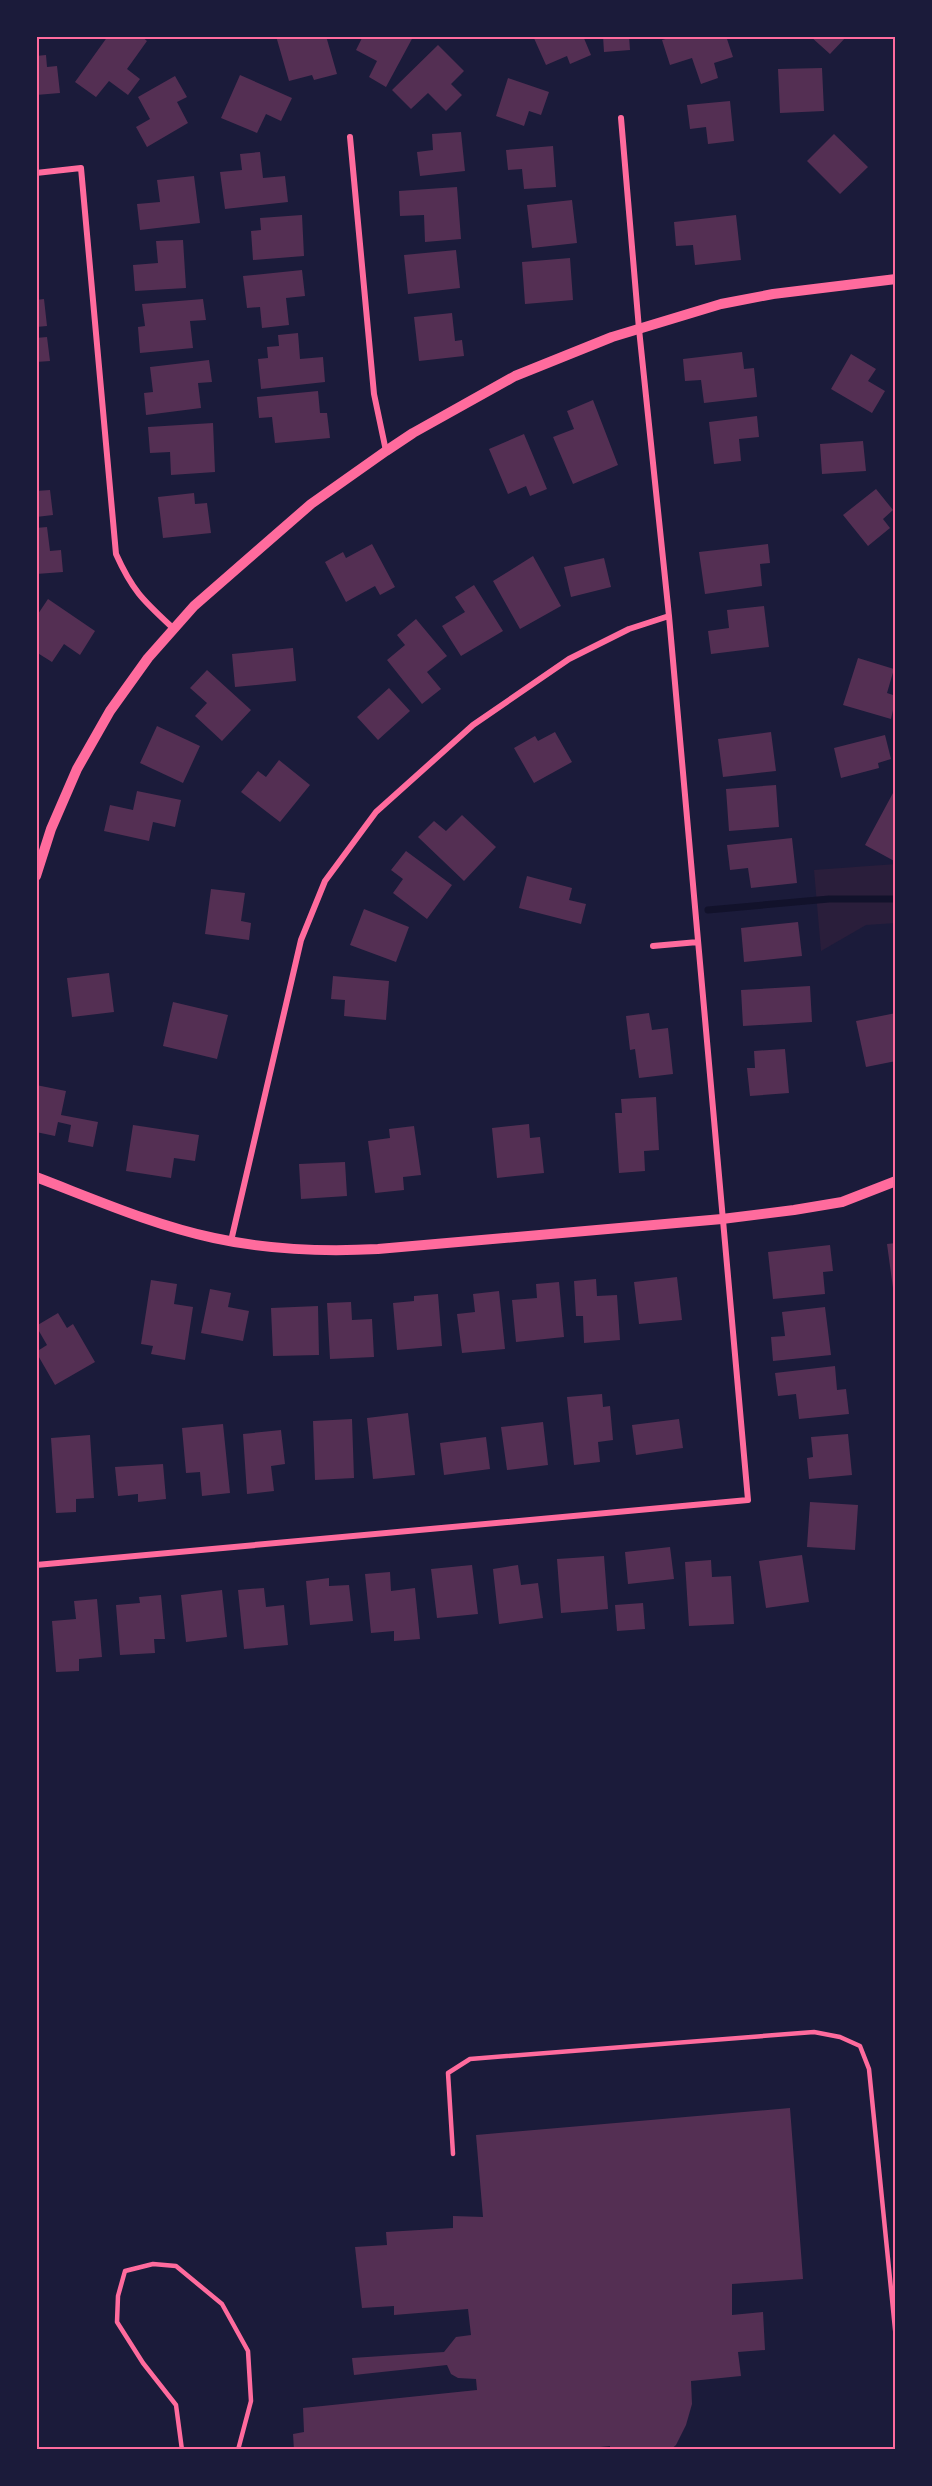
<svg xmlns="http://www.w3.org/2000/svg" width="932" height="2486" font-family="Manrope,sans-serif">
	<style>
		.green { fill: #2a1e3b }
		.lines { fill: none; stroke-linecap: round; stroke-linejoin: round }
		.stream { stroke: #12122b; stroke-width: 7 }
		.building { fill: #542f53 }
		.service { stroke: #ff6b9d; stroke-width: 4.5 }
		.minor { stroke: #ff6b9d; stroke-width: 6 }
		.tertiary { stroke: #ff6b9d; stroke-width: 10 }
		.neatline { fill: none; stroke: #ff6b9d; stroke-width: 2 }
	</style>
	<rect width="100%" height="100%" fill="#1b1b3a"/>
	<path class="green" d="M896,864V923L866,925L821,951L814,870Z"/>
	<g class="lines">
		<path class="stream" d="M708,910L829,899H896"/>
	</g>
	<path class="building" d="M108,36H141L147,41L127,69L140,79L128,95L109,81L96,97L75,82Z
		M276,36H326L337,74L314,80L312,75L289,81Z
		M363,36L413,37L386,87L369,77L377,61L356,50Z
		M533,36H583L591,55L570,64L567,56L546,65Z
		M603,36H629L630,50L604,52Z
		M676,36H726L733,57L714,63L718,78L701,84L692,58L670,65L662,40Z
		M810,36H847L830,54Z
		M438,45L464,71L451,84L462,95L446,111L428,93L411,109L392,90Z
		M46,55L47,67L57,66L60,93L36,95V56Z
		M822,68L824,111L780,113L778,69Z
		M240,75L292,98L281,121L266,114L257,133L221,118Z
		M175,76L187,97L177,102L188,123L147,147L136,127L150,119L138,97Z
		M508,78L549,92L541,115L529,111L524,126L496,116Z
		M730,101L734,141L708,144L706,127L690,129L687,105Z
		M461,132L465,171L420,176L417,152L433,150L432,134Z
		M834,134L868,167L840,194L807,161Z
		M553,146L556,187L524,189L522,169L508,170L506,150Z
		M260,152L263,178L285,176L288,202L225,209L220,172L242,170L240,154Z
		M194,176L200,223L140,230L137,204L160,202L157,180Z
		M457,187L461,239L425,242L424,215L400,216L399,191Z
		M572,200L577,243L532,248L527,205Z
		M302,215L304,256L253,260L251,231L261,230L260,218Z
		M736,215L741,260L695,265L693,245L676,246L674,222Z
		M183,240L186,288L135,291L133,265L158,263L156,241Z
		M456,250L460,288L408,294L404,255Z
		M570,258L573,300L525,304L522,262Z
		M302,270L305,296L286,298L289,325L262,328L260,307L247,308L243,276Z
		M44,299L47,326L36,327V300Z
		M203,299L206,320L190,321L193,348L140,353L138,327L145,326L142,304Z
		M452,313L455,341L462,340L464,356L419,361L414,317Z
		M298,333L300,359L323,357L325,382L261,389L258,359L268,358L267,347L279,346L278,335Z
		M47,337L50,361L36,362V338Z
		M742,352L744,369L754,368L757,397L704,403L701,380L685,381L683,359Z
		M851,354L876,369L868,381L885,391L872,413L831,389Z
		M209,360L212,382L198,383L201,408L146,415L144,393L153,392L150,367Z
		M318,391L320,413H327L330,438L275,443L272,417L259,418L257,397Z
		M593,400L618,465L573,484L553,437L574,429L567,411Z
		M757,416L759,437L739,439L741,461L714,464L709,422Z
		M213,423L215,472L171,475L170,452L150,453L148,427Z
		M524,434L547,489L530,496L526,486L508,494L489,449Z
		M863,441L866,471L822,474L820,444Z
		M876,489L893,510L883,519L890,528L868,546L843,515Z
		M50,490L53,515L36,517V491Z
		M194,493L195,504L207,503L211,533L163,538L158,497Z
		M47,527L50,551L61,550L63,572L36,574V528Z
		M372,544L395,587L380,595L375,586L346,602L325,562L343,552L346,558Z
		M768,544L770,563L760,564L762,586L705,594L699,552Z
		M533,556L561,606L520,629L493,581Z
		M604,558L611,587L571,597L564,567Z
		M474,585L503,631L461,656L442,626L465,612L455,597Z
		M48,599L95,631L80,655L64,644L52,662L36,652V617Z
		M764,606L769,647L711,654L708,631L729,628L727,610Z
		M416,619L447,656L427,672L441,689L422,704L387,660L405,645L397,635Z
		M293,648L296,681L235,687L232,654Z
		M858,658L894,669L887,693L896,696L891,719L843,705Z
		M207,670L251,710L222,741L195,716L207,703L190,688Z
		M389,688L410,711L378,740L357,717Z
		M157,726L200,746L183,783L140,763Z
		M555,732L572,762L534,783L514,748L535,736L538,741Z
		M771,732L776,771L723,777L718,739Z
		M885,735L891,759L878,763L879,768L841,778L834,748Z
		M279,760L310,785L280,822L241,792L258,771L266,777Z
		M776,785L779,827L729,831L726,789Z
		M137,791L181,800L175,827L153,822L149,841L104,831L110,805L133,810Z
		M893,793L896,794V862L865,845Z
		M462,815L496,847L464,881L418,837L434,821L446,831Z
		M792,838L797,883L751,888L748,868L730,870L727,845Z
		M406,851L452,885L427,919L393,893L403,879L391,870Z
		M527,876L572,888L569,900L586,904L581,924L519,908Z
		M211,889L245,893L241,921L251,923L249,940L205,934Z
		M364,909L409,927L396,962L350,945Z
		M798,922L802,956L744,962L741,928Z
		M109,973L114,1012L72,1017L67,978Z
		M333,976L389,981L386,1020L344,1016L345,1000L331,999Z
		M810,986L812,1022L743,1026L741,990Z
		M173,1002L228,1015L217,1059L163,1046Z
		M649,1013L652,1030L668,1028L673,1074L639,1078L635,1049L630,1050L626,1016Z
		M896,1013V1061L866,1067L856,1021Z
		M785,1049L789,1093L750,1096L747,1068H755L754,1051Z
		M36,1085L66,1091L61,1115L98,1122L93,1147L68,1142L71,1125L58,1122L55,1136L36,1132Z
		M656,1097L659,1150L644,1151L645,1171L619,1173L615,1113H622L621,1099Z
		M529,1124L530,1138L540,1137L544,1173L497,1178L492,1128Z
		M133,1125L199,1135L195,1161L174,1158L171,1178L126,1171Z
		M414,1126L421,1175L403,1177L404,1190L375,1193L368,1141L390,1138L389,1129Z
		M345,1162L347,1196L301,1199L299,1164Z
		M896,1243V1288H893L887,1244Z
		M830,1245L833,1271L823,1272L825,1294L773,1299L768,1252Z
		M677,1277L682,1320L639,1324L634,1282Z
		M596,1279L597,1296L617,1295L620,1340L584,1343L583,1316H576L574,1281Z
		M151,1280L177,1284L174,1304L193,1307L185,1360L151,1354L153,1346L141,1344Z
		M559,1282L564,1337L516,1342L512,1300L537,1298L536,1284Z
		M210,1289L231,1293L228,1307L249,1311L243,1341L201,1333Z
		M499,1291L505,1349L462,1353L457,1314L475,1312L473,1294Z
		M438,1294L442,1346L397,1350L393,1303L414,1301V1296Z
		M351,1302L352,1320L372,1319L374,1357L330,1359L327,1303Z
		M318,1306L319,1355L273,1356L271,1308Z
		M825,1307L831,1355L773,1361L771,1337L785,1336L782,1312Z
		M58,1313L67,1328L73,1324L95,1362L55,1385L36,1352L47,1345L36,1326Z
		M835,1366L837,1390L846,1389L849,1414L799,1419L796,1394L778,1396L775,1373Z
		M602,1394L603,1407L610,1406L613,1440L598,1442L600,1462L574,1465L567,1397Z
		M408,1413L415,1475L373,1479L367,1418Z
		M352,1419L354,1478L315,1480L313,1421Z
		M679,1419L683,1448L636,1455L632,1425Z
		M543,1422L548,1465L507,1470L501,1427Z
		M223,1424L230,1493L202,1496L200,1472L186,1473L182,1428Z
		M281,1430L285,1464L271,1466L274,1491L247,1494L243,1434Z
		M848,1434L852,1475L809,1479L807,1458L813,1457L811,1437Z
		M90,1435L94,1498L76,1499V1512L56,1513L51,1438Z
		M486,1437L490,1469L444,1475L440,1443Z
		M163,1464L166,1499L138,1502V1494L118,1496L115,1467Z
		M810,1502L858,1505L855,1550L807,1547Z
		M670,1547L674,1579L628,1584L625,1552Z
		M802,1555L809,1602L766,1608L759,1561Z
		M604,1556L608,1609L561,1613L557,1559Z
		M711,1560L712,1577L731,1576L734,1624L689,1626L685,1562Z
		M472,1565L478,1614L437,1618L431,1569Z
		M518,1565L521,1585L538,1583L543,1618L499,1624L493,1569Z
		M390,1572L391,1591L415,1588L420,1639L394,1641V1631L371,1633L365,1574Z
		M329,1578V1586L349,1585L353,1621L310,1625L306,1581Z
		M264,1588L266,1607L284,1605L288,1645L244,1649L238,1590Z
		M222,1590L227,1637L186,1642L181,1595Z
		M161,1595L165,1639H154L155,1653L120,1655L116,1605L140,1603L139,1597Z
		M97,1599L102,1657L79,1659V1671L56,1672L52,1621L76,1619L74,1601Z
		M643,1603L645,1629L617,1631L615,1605Z
		M790,2108L803,2279L732,2284V2315L763,2312L765,2350L738,2352L741,2376L691,2381L692,2404L686,2425L676,2445L670,2450H610V2446L590,2448V2450H294L293,2434L304,2432L303,2408L477,2390L476,2379L458,2378L451,2374L447,2365L354,2375L352,2358L444,2352L456,2337L471,2335L468,2309L394,2315V2306L362,2308L355,2247L387,2245L386,2232L453,2228V2216L483,2217L476,2135Z"/>
	<g class="lines">
		<path class="service" d="M453,2154L448,2073L470,2059L814,2032L840,2037L860,2046L869,2069L896,2339
			M182,2450L176,2405L143,2363L117,2322L118,2296L125,2271L153,2264L176,2266L222,2304L248,2351L251,2401L238,2450"/>
		<path class="minor" d="M350,137L374,394L386,451
			M36,173L81,168L116,554C133,592 144,601 174,629
			M653,946L698,942
			M231,1241L301,940L325,881L376,812L473,725L569,659L629,629L669,616
			M36,1565L748,1500L669,616L639,329L621,118"/>
		<path class="tertiary" d="M36,876L51,829L77,769L110,711L148,658L194,606L311,504L386,451L413,433L515,376L612,337L721,304L773,294L896,279
			M36,1177C94,1199 153,1225 214,1238C269,1250 322,1252 378,1249L722,1219L794,1210L842,1202L896,1181"/>
	</g>
	<rect width="932" height="2486" fill="none" stroke="#1b1b3a" stroke-width="75"/>
	<rect x="38" y="38" width="856" height="2410" class="neatline"/>
</svg>
